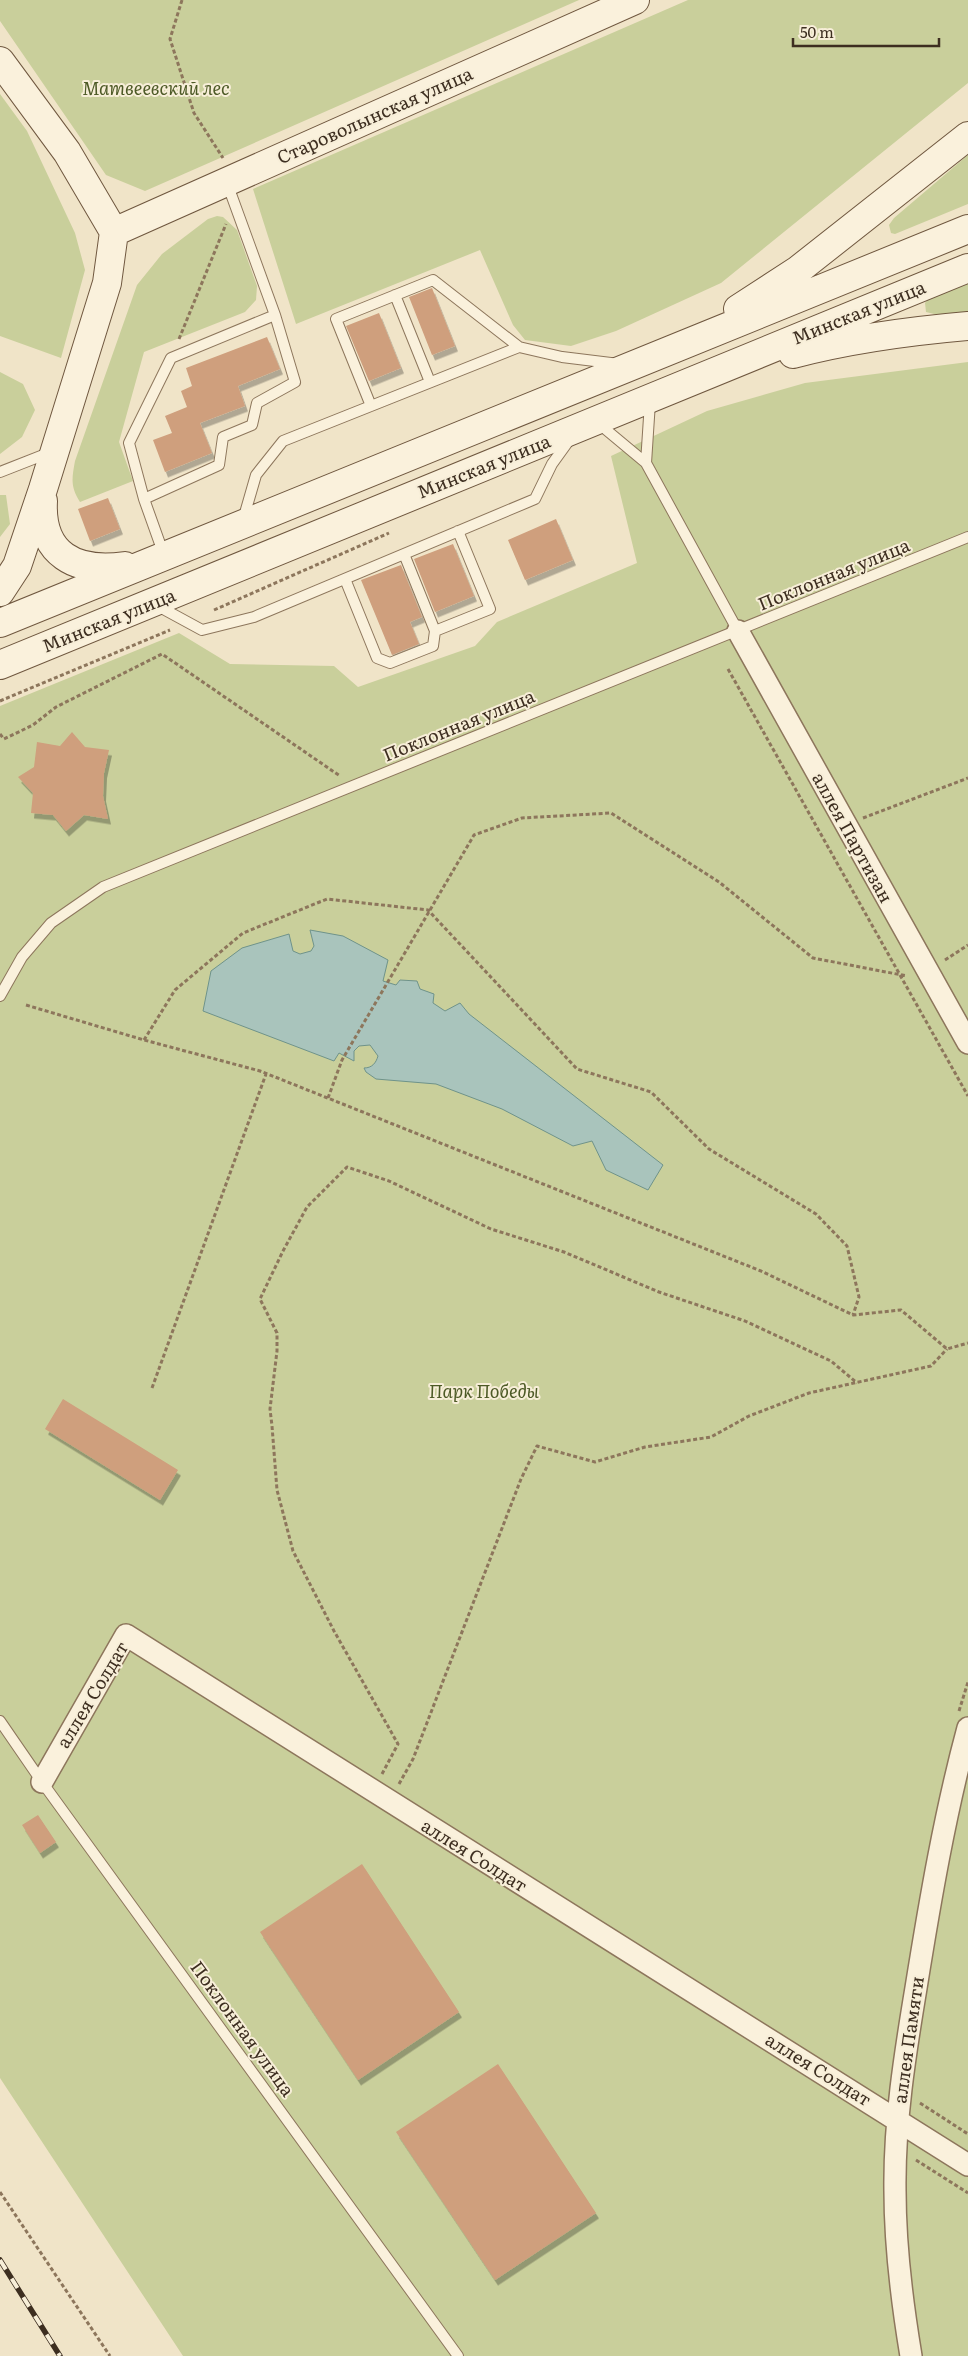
<svg xmlns="http://www.w3.org/2000/svg" width="968" height="2356" font-family="Literata,serif">
	<style>
		.green { fill: #c9cf9b }
		.water { fill: #a9c4bc; stroke: #6f938a }
		.building { fill: #cf9f7d; filter: url(#shadow) }
		.lines { fill: none; stroke-linecap: round; stroke-linejoin: round }
		.lane-casing { stroke: #8d765c; stroke-width: 12 }
		.street-casing { stroke: #8d765c; stroke-width: 24 }
		.secondary-casing { stroke: #6f573f; stroke-width: 30 }
		.path { stroke: #8d765c; stroke-width: 3; stroke-dasharray: 4 2.5; stroke-linecap: butt }
		.lane { stroke: #faf1dc; stroke-width: 10 }
		.street { stroke: #faf1dc; stroke-width: 21 }
		.secondary { stroke: #faf1dc; stroke-width: 28 }
		.rail-casing { stroke: #3d2e20; stroke-width: 5.5 }
		.rail { stroke: #f7eed8; stroke-width: 4; stroke-dasharray: 11; stroke-linecap: butt }
		.labels { text-anchor: middle; stroke-width: 4; stroke-linejoin: round; paint-order: stroke }
		.park-label { font-size: 18px; font-style: italic; fill: #4d5a26; stroke: #f7eed8 }
		.street-label { font-size: 18px; fill: #3d2e20; stroke: #f7eed8 }
	</style>
	<defs>
		<filter id="shadow"><feDropShadow dx="3" dy="5.5" stdDeviation="0" flood-color="#0004"/></filter>
	</defs>
	<rect width="100%" height="100%" fill="#f0e4c8"/>
	<path class="green" d="M0,0H579L145,191L106,175L0,21Z
		M688,0H968V83L721,283L616,331L571,346L525,340L513,325L480,250L296,324L253,189Z
		M0,94L27,131L75,233L85,270L61,358L0,336Z
		M968,155V204L895,234L891,233L889,225L894,218Z
		M217,216L223,217L237,230L257,286L256,300L245,312L144,352L119,442L133,481L80,502C70,486 72,478 75,461L137,285L162,254L208,219Z
		M968,282V312L938,315L926,312L925,303L928,299Z
		M968,362V2356H183L0,2078V706L179,633L230,664L334,666L358,687L475,646L497,622L637,563L611,456L707,411L805,383Z
		M0,372L23,384L35,410L22,437L0,454Z
		M0,495H6L10,524L0,537Z"/>
	<path class="water" d="M310,930L343,936L388,960L383,981L396,985L400,980L417,981L420,989L434,994L433,1003L445,1011L460,1003L469,1014L663,1165L648,1190L606,1170L592,1141L573,1146L502,1109L436,1084L376,1079L366,1072L364,1068C372,1068 376,1063 378,1056L370,1045L359,1046L354,1051V1061L339,1053L334,1061L203,1011L211,971L242,948L289,934L293,951L300,954L311,951L314,946Z"/>
	<path class="building" d="M432,288L455,346L432,355L409,297Z
		M379,313L401,368L369,381L346,326Z
		M267,337L280,369L238,386L245,406L200,423L212,453L165,472L153,440L172,433L165,416L187,407L181,391L192,386L186,368Z
		M108,498L120,529L90,541L78,509Z
		M556,519L573,560L525,580L508,540Z
		M453,544L474,596L435,612L414,559Z
		M401,565L422,617L410,622L419,644L392,655L361,580Z
		M72,732L85,747L109,750L104,773L103,796L108,819L84,815L66,831L53,815L31,813L33,793L18,777L34,767L37,742L60,746Z
		M63,1399L178,1470L160,1500L45,1429Z
		M38,1815L56,1842L40,1853L22,1825Z
		M362,1864L459,2012L358,2080L260,1932Z
		M498,2064L596,2213L495,2280L396,2132Z"/>
	<g class="lines">
		<defs>
			<path id="lane" d="M395,295L430,382
				M371,406L336,319L433,280L519,347L562,357L619,364
				M598,423L646,463L738,631
				M646,463L650,402
				M0,472L51,452
				M144,499L219,465L223,437L252,425L257,403L295,382L275,315L227,183
				M243,520L256,475L283,441L519,347
				M164,555L144,499L129,443L171,358L275,315
				M345,579L377,658L390,663L433,646L435,631L404,554
				M156,605L202,630L254,617L535,499L552,464L570,439
				M435,631L490,609L458,531
				M0,996L22,957L51,923L103,887L968,537
				M0,1721L42,1782L458,2356"/>
			<path id="street" d="M738,631L968,1043
				M42,1782L126,1635L968,2165
				M911,2356C902,2302 895,2246 895,2191C894,2123 905,2054 916,1988C930,1901 945,1813 968,1728"/>
			<path id="secondary" d="M0,61L67,152L114,232L107,283L43,489L17,566L0,592
				M114,232L635,0
				M738,309L798,270L968,136
				M793,354C850,339 910,331 968,326
				M43,501C40,555 76,573 125,566
				M0,623L968,229
				M0,665L968,268"/>
		</defs>
		<use href="#lane" class="lane-casing"/>
		<use href="#street" class="street-casing"/>
		<use href="#secondary" class="secondary-casing"/>
		<path class="path" d="M182,0L170,39L194,113L223,158
			M179,339L226,224
			M214,610L389,533
			M728,669L968,1096
			M0,701L170,630
			M0,734L4,739L33,725L56,707L162,654L340,776
			M863,818L968,778
			M945,960L968,945
			M26,1005L144,1040L260,1071L761,1271L853,1315L901,1310L947,1349L968,1343
			M144,1040L175,990L243,933L327,899L428,910L577,1069L651,1092L709,1149L816,1214L847,1246L859,1297L853,1315
			M328,1098L342,1060L474,835L522,818L611,813L719,882L813,958L907,976
			M152,1388L266,1074
			M959,1711L968,1682
			M382,1774L398,1744L334,1631L293,1551L277,1490L272,1426L270,1409L277,1351V1333L260,1299L283,1251L307,1207L347,1167L389,1181L491,1229L564,1252L659,1292L745,1321L831,1361L857,1383
			M399,1784L413,1759L521,1479L537,1446L595,1462L645,1447L711,1437L749,1416L809,1393L931,1366L947,1349
			M920,2103L968,2134
			M916,2160L968,2193
			M0,2192L110,2356"/>
		<use href="#lane" class="lane"/>
		<use href="#street" class="street"/>
		<use href="#secondary" class="secondary"/>
		<defs>
			<path id="rail" d="M0,2260L60,2356"/>
		</defs>
		<use href="#rail" class="rail-casing"/>
		<use href="#rail" class="rail"/>
	</g>
	<g class="labels">
		<g class="park-label">
			<text x="156" y="95">Матвеевский лес</text>
			<text x="484" y="1398">Парк Победы</text>
		</g>
		<g class="street-label">
			<text transform="translate(375 116) rotate(-24)" y="6">Староволынская улица</text>
			<text transform="translate(859 313) rotate(-22)" y="6">Минская улица</text>
			<text transform="translate(484 467) rotate(-22)" y="6">Минская улица</text>
			<text transform="translate(834 575) rotate(-22)" y="6">Поклонная улица</text>
			<text transform="translate(109 621) rotate(-22)" y="6">Минская улица</text>
			<text transform="translate(459 726) rotate(-22)" y="6">Поклонная улица</text>
			<text transform="translate(852 838) rotate(61)" y="6">аллея Партизан</text>
			<text transform="translate(93 1695) rotate(-59)" y="6">аллея Солдат</text>
			<text transform="translate(474 1856) rotate(32)" y="6">аллея Солдат</text>
			<text transform="translate(242 2029) rotate(54)" y="6">Поклонная улица</text>
			<text transform="translate(909 2040) rotate(-82)" y="6">аллея Памяти</text>
			<text transform="translate(818 2070) rotate(32)" y="6">аллея Солдат</text>
		</g>
	</g>
	<path d="M793 38v8h146v-8" fill="none" stroke="#3d2e20" stroke-width="2.5"/>
	<text x="800" y="38" font-size="15" fill="#3d2e20" stroke="#f7eed8" stroke-width="4" paint-order="stroke">50 m</text>
</svg>
